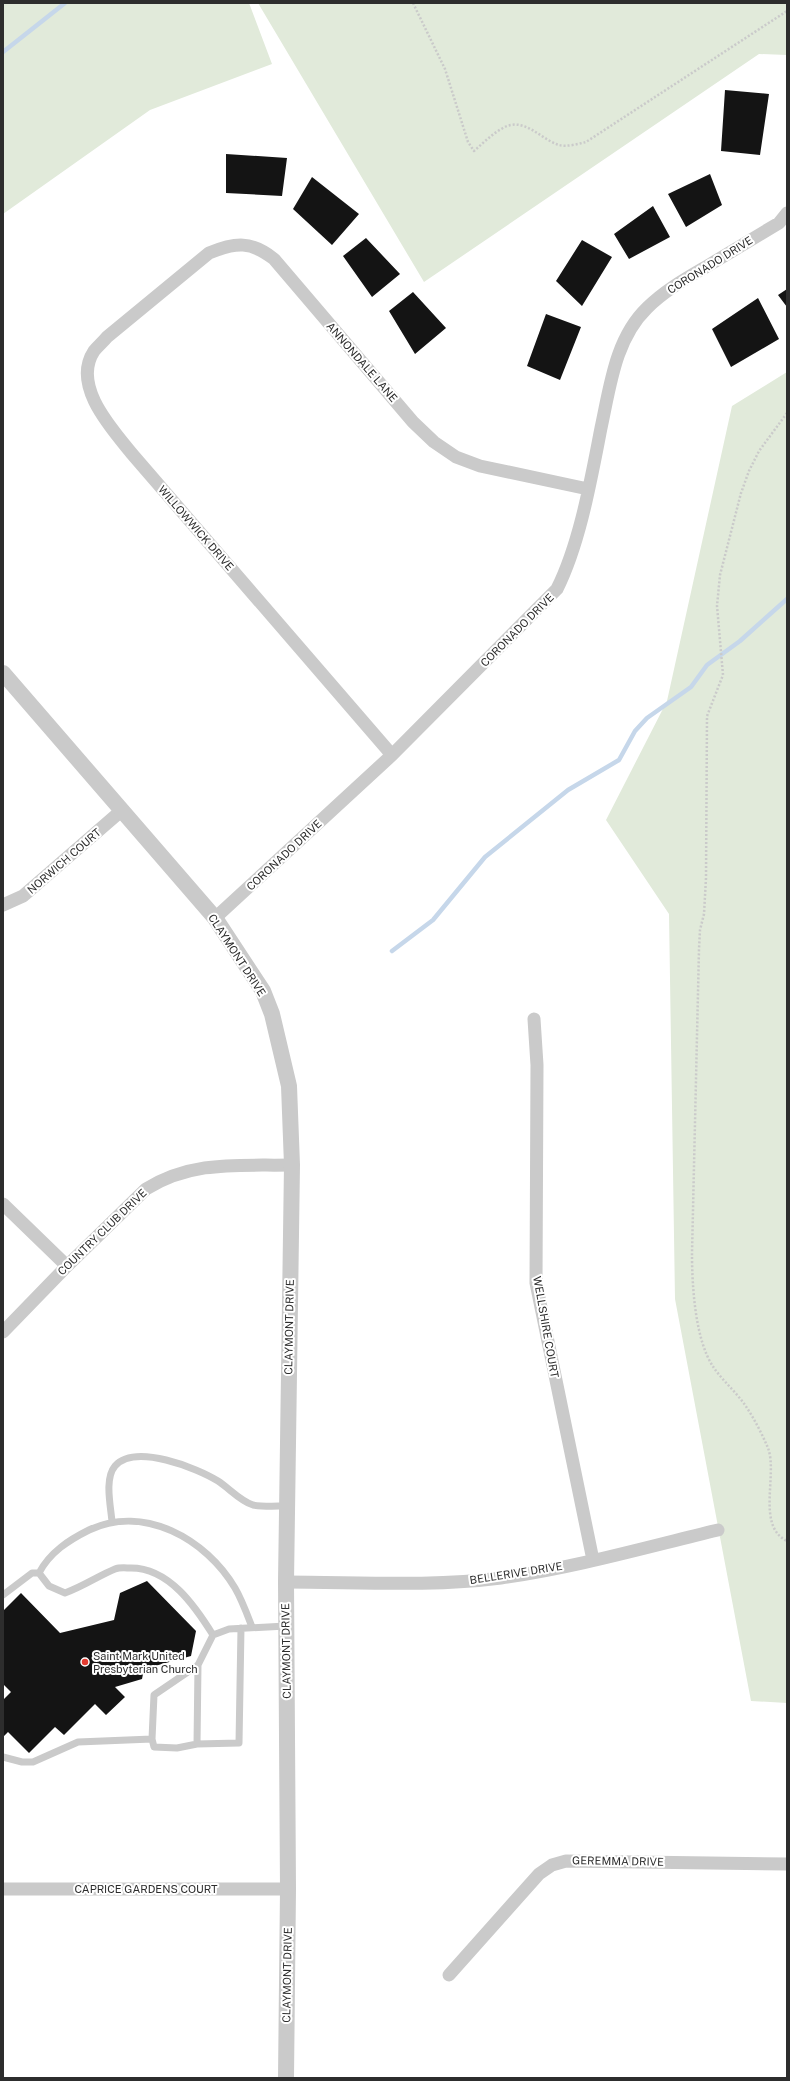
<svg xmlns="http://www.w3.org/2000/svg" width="790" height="2081" font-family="'Public Sans',sans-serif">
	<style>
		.green { fill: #e1eada }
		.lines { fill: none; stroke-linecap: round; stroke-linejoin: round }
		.stream { stroke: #c6d7ea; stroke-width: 4.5 }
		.building { fill: #141414 }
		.path { stroke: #cacaca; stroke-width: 2.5; stroke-dasharray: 2 2; stroke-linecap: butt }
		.service { stroke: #cacaca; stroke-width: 7 }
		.minor { stroke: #cacaca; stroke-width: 13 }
		.tertiary { stroke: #cacaca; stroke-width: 16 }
		.poi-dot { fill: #e33b30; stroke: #fff; stroke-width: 1.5 }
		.labels { text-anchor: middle; stroke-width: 4; stroke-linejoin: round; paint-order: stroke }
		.street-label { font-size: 11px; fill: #2d2d2d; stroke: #fff }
		.poi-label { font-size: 11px; fill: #2d2d2d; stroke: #fff; text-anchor: start }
	</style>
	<rect width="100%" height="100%" fill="#fff"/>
	<path class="green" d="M3,3H249L272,64L150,110L3,214Z
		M258,3H787V55L759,54L424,282Z
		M787,372V1703L751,1701L675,1299L669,914L606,820L667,701L732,406Z"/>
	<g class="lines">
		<path class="stream" d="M3,52L65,3
			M392,951L433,920L485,857L568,790L619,760L635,731L647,718L691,687L707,665L740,641L787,599"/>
	</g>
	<path class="building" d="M725,90L769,94L760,155L721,151Z
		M226,154L287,158L282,196L226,193Z
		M710,174L722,205L686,227L668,194Z
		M312,177L359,214L332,245L293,209Z
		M653,206L670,237L629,259L614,234Z
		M366,238L400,274L372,297L343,256Z
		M582,240L612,257L582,306L556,281Z
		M787,289V307L778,295Z
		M413,292L446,328L415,354L389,311Z
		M758,298L779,339L731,367L712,329Z
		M546,314L581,327L560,380L527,366Z
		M147,1581L196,1631L191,1656L144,1669L142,1679L115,1687L125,1697L106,1715L95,1704L64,1735L55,1727L29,1753L8,1732L3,1737V1700L11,1692L3,1684V1611L21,1593L60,1633L114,1620L120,1593Z"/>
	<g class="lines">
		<path class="path" d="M413,3L445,69L468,142L474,151C483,143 492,134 503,128C524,116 540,139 559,145C567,147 578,144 586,142L787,11
			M787,413L759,451L749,471L741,493L720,575L717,606L723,675L707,716L706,878L704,914L700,930L699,949L692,1253C692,1286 695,1341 714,1368C723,1381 736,1392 745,1405C754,1418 762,1434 768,1448C778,1475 756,1526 787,1541"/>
		<path class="service" d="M112,1522C111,1507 104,1479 115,1466C135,1443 197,1468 218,1481C229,1488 240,1501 253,1505C263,1507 276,1506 287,1506
			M39,1573C50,1552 69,1540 89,1530C144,1504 206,1539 235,1588C242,1600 247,1614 252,1627
			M3,1595L32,1573H39L49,1586L65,1593C84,1586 98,1576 115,1569C120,1567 126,1568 131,1568C169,1568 195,1606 213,1635
			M198,1665L154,1695L152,1739L154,1747L177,1748L197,1744L239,1743L241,1628
			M197,1744L198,1665L213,1635L229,1629L286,1626
			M3,1757L22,1762H33L78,1742L152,1739"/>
		<path class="minor" d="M392,755L133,455C113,430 71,386 94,351C98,346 103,342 107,337L209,253C236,242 251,241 274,259L413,422L434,442L456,457L480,466L588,489
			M3,905L23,896L121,811
			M215,918L392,755L557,589C580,543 591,479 601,428C610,387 615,339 647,308C665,290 687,278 709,265C732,251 756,237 779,223L787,213
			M534,1019L537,1065L536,1283L593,1560
			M3,1204L67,1266
			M3,1332L67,1266L146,1189C193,1160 239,1166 292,1165
			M286,1582C357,1582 430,1587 501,1578C574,1568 647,1547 718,1530
			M3,1889H288
			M449,1975L539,1874L552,1865L566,1861L787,1864"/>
		<path class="tertiary" d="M3,673L215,918L263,991L272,1014L289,1086L292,1165L286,1582L288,1889L286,2078"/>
	</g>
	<circle class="poi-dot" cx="85" cy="1662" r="4"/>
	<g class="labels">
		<g class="street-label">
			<text transform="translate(710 265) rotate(-32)" y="4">CORONADO DRIVE</text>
			<text transform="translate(362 362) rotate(49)" y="4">ANNONDALE LANE</text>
			<text transform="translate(196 528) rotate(49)" y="4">WILLOWWICK DRIVE</text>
			<text transform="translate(517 630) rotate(-45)" y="4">CORONADO DRIVE</text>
			<text transform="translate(284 855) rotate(-43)" y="4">CORONADO DRIVE</text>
			<text transform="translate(64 861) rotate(-41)" y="4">NORWICH COURT</text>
			<text transform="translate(237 955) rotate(57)" y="4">CLAYMONT DRIVE</text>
			<text transform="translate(102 1232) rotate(-44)" y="4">COUNTRY CLUB DRIVE</text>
			<text transform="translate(289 1327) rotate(-89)" y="4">CLAYMONT DRIVE</text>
			<text transform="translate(546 1327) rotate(80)" y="4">WELLSHIRE COURT</text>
			<text transform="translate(516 1573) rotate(-9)" y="4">BELLERIVE DRIVE</text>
			<text transform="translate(286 1651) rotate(-91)" y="4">CLAYMONT DRIVE</text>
			<text transform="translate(618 1861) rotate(1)" y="4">GEREMMA DRIVE</text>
			<text x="146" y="1893">CAPRICE GARDENS COURT</text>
			<text transform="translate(287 1975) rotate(-89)" y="4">CLAYMONT DRIVE</text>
		</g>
		<g class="poi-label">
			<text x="93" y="1660">Saint Mark United<tspan x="93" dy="13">Presbyterian Church</tspan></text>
		</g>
	</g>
	<rect width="790" height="2081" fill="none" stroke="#2d2d2d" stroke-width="8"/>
</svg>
